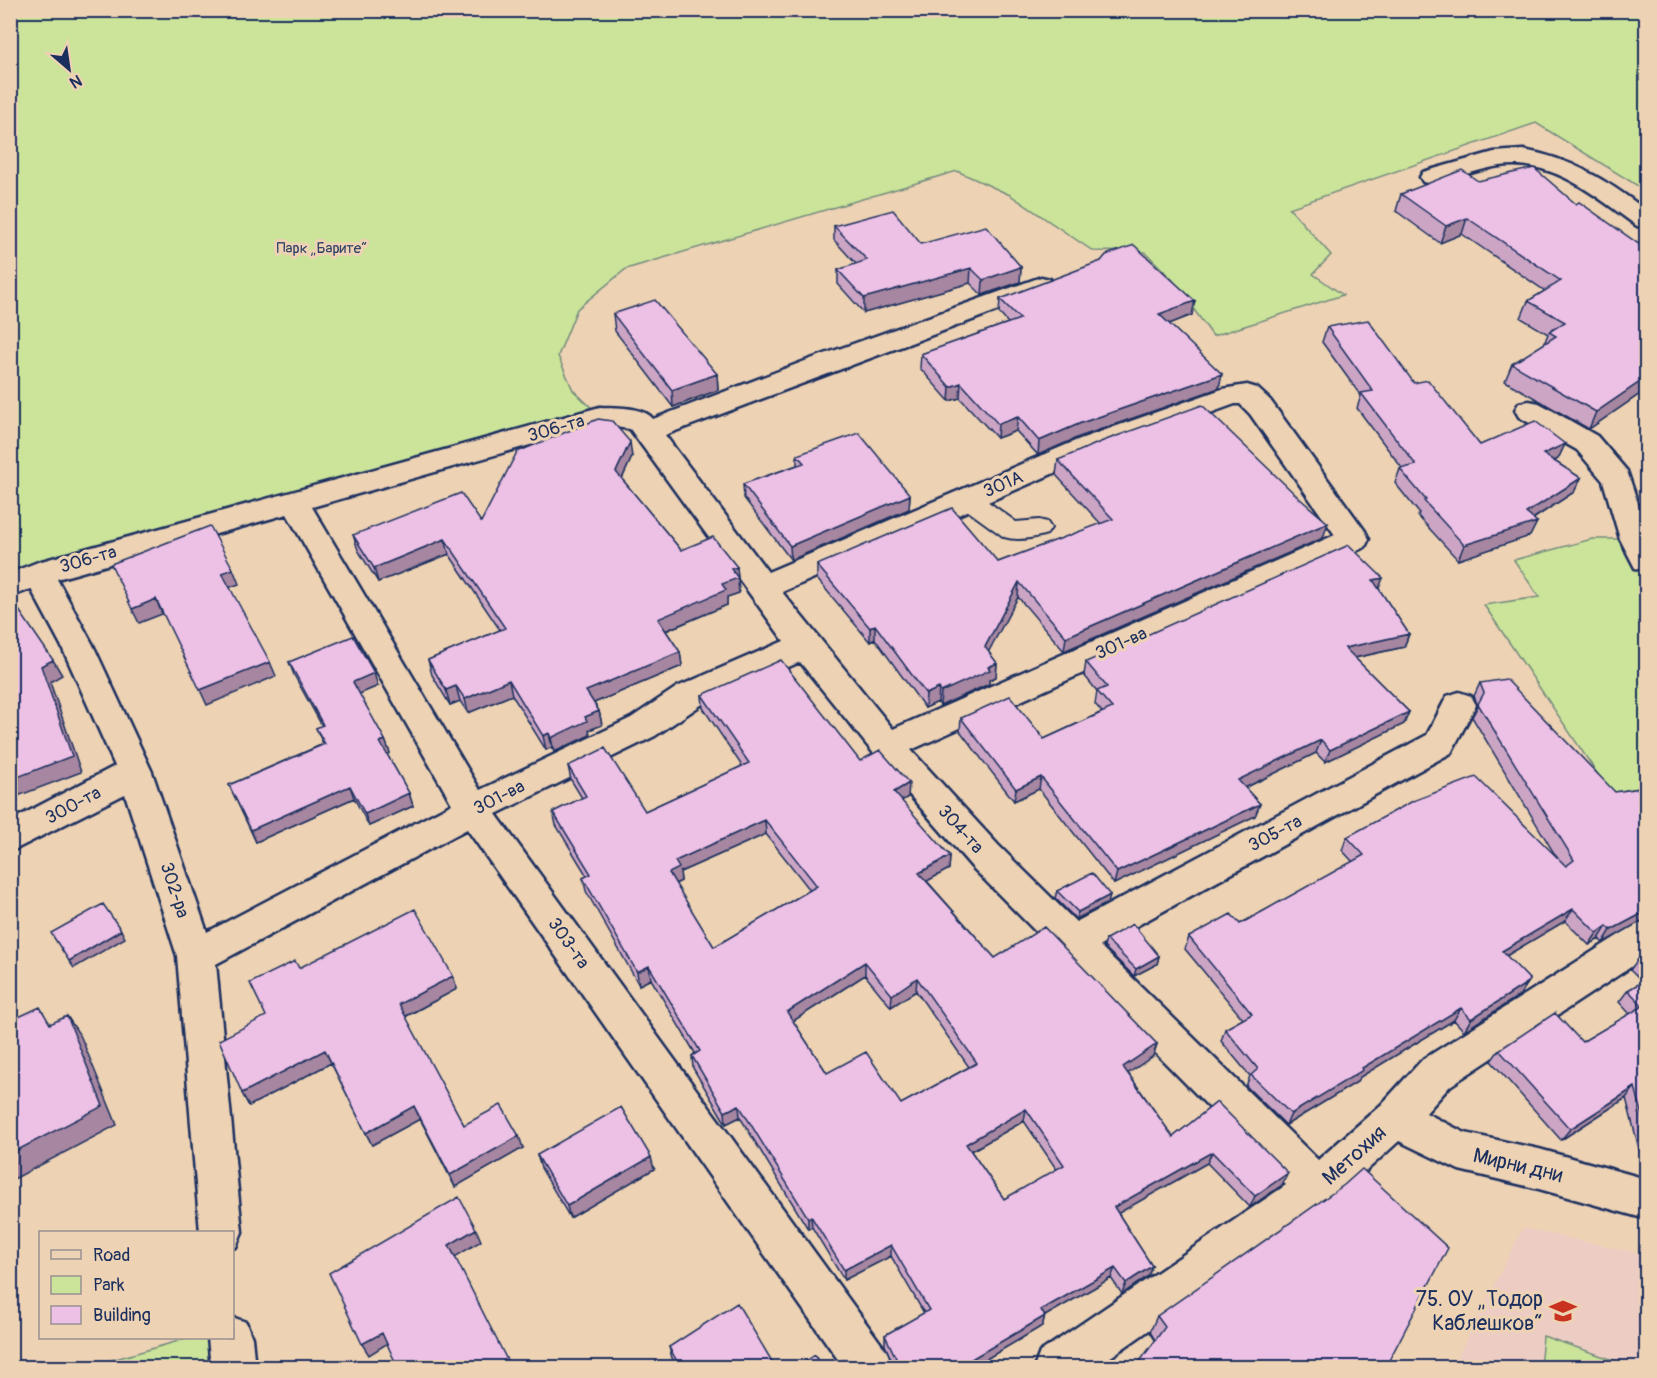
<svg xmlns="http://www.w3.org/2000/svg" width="1657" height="1378" font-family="Pangolin,sans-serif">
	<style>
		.built { fill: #edcdc3 }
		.green { fill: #cbe49a; stroke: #738a7c; stroke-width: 1.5 }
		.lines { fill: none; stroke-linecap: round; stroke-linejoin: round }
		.lane-casing { stroke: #1b2f5e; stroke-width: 4 }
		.street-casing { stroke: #1b2f5e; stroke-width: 5 }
		.lane { fill: #edd2b4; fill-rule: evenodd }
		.street { fill: #edd2b4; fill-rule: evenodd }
		.wall { fill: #cca5c5; stroke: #1b2f5e; stroke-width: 1.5; fill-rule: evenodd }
		.shaded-wall { fill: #a686a0; stroke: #1b2f5e; stroke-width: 1.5 }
		.building { fill: #edc0e5; stroke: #1b2f5e; stroke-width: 1.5; fill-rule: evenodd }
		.labels { text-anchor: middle; stroke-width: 6; stroke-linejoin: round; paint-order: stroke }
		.far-park-label { font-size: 15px; fill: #2d4164; stroke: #edd2b4 }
		.street-label { font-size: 18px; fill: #1b2f5e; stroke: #edd2b4 }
		.near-street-label { font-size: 21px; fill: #1b2f5e; stroke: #edd2b4 }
		.near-poi-label { font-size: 21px; fill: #1b2f5e; stroke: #edd2b4; text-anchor: end }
	</style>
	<rect width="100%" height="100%" fill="#edd2b4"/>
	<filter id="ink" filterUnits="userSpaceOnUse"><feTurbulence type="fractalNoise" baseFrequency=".0167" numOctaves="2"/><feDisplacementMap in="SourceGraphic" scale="12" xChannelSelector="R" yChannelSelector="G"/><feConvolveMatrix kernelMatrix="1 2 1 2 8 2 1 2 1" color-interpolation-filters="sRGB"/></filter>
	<g filter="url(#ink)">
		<path class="built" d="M1523,1228L1646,1255V1367L1452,1368Z"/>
		<path class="green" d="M10,11H1646V191L1536,123L1289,208L1331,255L1313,274L1343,295L1213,336L1172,279L1145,252L1093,251L1010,195L957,171L626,269L577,309L558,356L573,390L600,416L11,586Z
			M1592,539H1635L1646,560V788L1611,794L1484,605L1539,597L1514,560Z
			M1543,1336L1634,1367H1540Z
			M189,1338H230L233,1367L84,1368Z"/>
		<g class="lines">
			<defs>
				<path id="lane" d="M968,491L976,493L1016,522L1039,520L1047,522L1051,528L1047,534C1034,538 1017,541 1004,537L960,505L956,499L960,493Z"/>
				<path id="street" d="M1523,150C1571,158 1608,181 1646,210V228L1637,226C1597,197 1553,158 1500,166C1477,169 1455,179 1432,184L1423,182L1420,177L1423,172L1494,152Z
					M1041,277L1050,279L1054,285L1050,291L665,435L768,572L1080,439L1222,389L1247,385L1257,388L1270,400L1365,531L1369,539L1365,547L911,750L998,845L1076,922L1427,735L1447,696L1459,692L1471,696L1476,705L1451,753L1100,946L1318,1160L1381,1105L1422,1060L1633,926L1646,921V957L1450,1086L1426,1113L1465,1133L1539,1149L1646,1179V1219L1539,1189L1459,1170L1399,1141L1332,1202L1095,1368H1034L1040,1352L1286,1185L972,867L875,755L800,662L701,705L655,736L496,814L887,1352L893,1368H844L467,829L216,964L242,1232L236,1247L232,1248V1232H200L177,956L125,794L10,852V821L115,766L61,645L31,589L10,597V573L38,562L600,407C615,408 643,406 653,419L805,361ZM1235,404H1240L1250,414L1335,535L893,729L782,592L1100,453ZM600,425L630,429L784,641L677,687L631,718L480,790L312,507ZM287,514L452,804L207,932L152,772L93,645L57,579Z
					M1529,401L1539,403L1597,436L1627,471L1646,527V571L1635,568L1620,539L1603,481L1577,450L1519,417L1515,410L1519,403Z
					M232,1317L246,1322L252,1338L255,1368H211L208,1338H232Z"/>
			</defs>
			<use href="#lane" class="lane-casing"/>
			<use href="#street" class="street-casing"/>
			<use href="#lane" class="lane"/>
			<use href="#street" class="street"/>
		</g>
		<path class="wall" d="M1478,181L1576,204L1647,250V389L1589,429L1505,381L1512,364L1544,344L1548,334L1521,318L1528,301L1545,291L1462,234L1440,243L1396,211L1401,194Z
			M834,226L921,244L1021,267L1020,282L982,295L970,283L864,313L838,284V270L856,264L834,240Z
			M1000,299L1192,315L1169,324L1219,388L1079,437L1038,455L1016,431L997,438L960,398L949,401L920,368L921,354L1008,323L999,313Z
			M613,314L717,374L718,390L673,407L615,331Z
			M1327,327L1414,383L1480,445L1565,444L1558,459L1554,461L1581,478L1574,492L1533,519L1537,522L1530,536L1458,560L1418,516L1419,513L1395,483L1400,469L1402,468L1357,408L1361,396L1322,342Z
			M797,455L910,495L909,509L791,560L744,498L743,484L797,465Z
			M632,457L622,479L681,550L737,567L739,593L727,597V605L666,631L680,652L682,666L594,703L599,711L602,725L589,730L590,735L554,752L552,747L546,750L512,695L468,713L460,701L450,705L432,675L428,660L500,630L449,554L378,582L358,550L353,535L481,522Z
			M1058,460L1323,538L1064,651L1018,597L988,652L997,663L996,677L989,680V684L940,706L938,702L925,708L875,639L870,642L817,579V565L998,562L1101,524L1056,475Z
			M1379,589L1409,634L1404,647L1355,658L1409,712L1404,724L1325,762L1316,753L1245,788L1260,804L1255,816L1114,884L1039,789L1014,801L960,731L961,718L1044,739L1102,712L1095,704L1097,691L1084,675L1086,662Z
			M289,662L378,686L359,694L385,740L390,753L387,754L409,793L413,806L369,826L354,798L256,842L229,785L323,744L316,728L322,726L294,675Z
			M1480,683L1615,792L1647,787V920L1645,919L1603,943L1599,939L1589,945L1565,921L1506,956L1530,980L1520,995L1464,1031L1454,1020L1360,1077L1357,1082L1286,1125L1246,1086L1250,1076L1221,1041L1225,1029L1243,1019L1185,949L1189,937L1240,924L1353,862L1342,850L1347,837L1557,858L1472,717L1478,706L1474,696Z
			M702,695L860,761L908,797L901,801L950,856L949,869L927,881L995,958L1157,1044L1153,1056L1128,1073L1173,1137L1217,1102L1282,1185L1250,1207L1207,1163L1118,1213L1152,1266L1148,1276L1122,1294L1111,1278L1045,1316L1042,1326L971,1368H829L892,1361L885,1345V1335L924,1313L891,1256L844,1280L812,1227L808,1229L740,1117L726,1124L693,1068L692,1056L695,1053L651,979L639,985L586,891L583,878L587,876L556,825L553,812L582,798L571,780L568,766L645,811L742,766L703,708ZM766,834L810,890L714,947L675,884L681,881L680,872ZM865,975L891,1007L916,991L969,1067L901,1104L827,1073L793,1021ZM1024,1121L1057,1170L1004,1199L971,1151Z
			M1057,891L1108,903L1076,919L1055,898Z
			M1106,939L1159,956L1157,964L1134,976L1104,947Z
			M1647,953V1172H1645L1626,1098L1561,1140L1491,1061L1499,1050L1582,1042L1630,1014L1619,1002L1628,990L1642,982L1630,970L1639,958Z
			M299,968L453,976L457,989L405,1017L464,1125L523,1148L455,1187L420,1119L372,1145L331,1063L249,1106L242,1093Z
			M537,1155L654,1169L570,1218L541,1168Z
			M1157,1316L1385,1368L1155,1340L1150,1332Z
			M669,1347L776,1368H677L672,1358Z"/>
		<path class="shaded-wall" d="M1467,218L1462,234L1440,243L1446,226Z
			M1021,267L1020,282L982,295L983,280Z
			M971,268L970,283L864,313V298Z
			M1195,301L1192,315L1156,329L1159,314Z
			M717,374L718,390L673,407L672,390Z
			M1222,374L1219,388L1079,437L1038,455L1039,441L1081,423Z
			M1647,377V389L1589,429L1596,412Z
			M961,383L960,398L949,401L950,387Z
			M1018,417L1016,431L997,438L998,424Z
			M630,442L632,457L618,487L616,472Z
			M1565,444L1558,459L1537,469L1543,454Z
			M1581,478L1574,492L1520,527L1526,513Z
			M910,495L909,509L791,560L790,546Z
			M1537,522L1530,536L1458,560L1464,545Z
			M1328,523L1323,538L1064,651L1066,637Z
			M445,539L449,554L378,582L374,568Z
			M737,567L739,593L727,597V605L660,633L658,619L722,584L731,569Z
			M233,569L239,584L228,588L222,573Z
			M1383,578L1378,591L1373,580Z
			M1019,582L1018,597L983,662L985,647Z
			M156,599L162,614L139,623L132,609Z
			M875,625V639L870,642V628Z
			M1409,634L1404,647L1340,661L1345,648Z
			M680,652L682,666L589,705L586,691Z
			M53,660L62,675L50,682L81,772L10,799V780L41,666Z
			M270,662L276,676L207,705L200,690Z
			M997,663L996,677L989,680V684L940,706L941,692Z
			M374,673L378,686L357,695L353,682Z
			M509,680L512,695L468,713L465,699Z
			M456,686L460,701L450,705L446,690Z
			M939,688L938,702L925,708L926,694Z
			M599,711L602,725L589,730L590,735L554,752L551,738L585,717Z
			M1409,712L1404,724L1325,762L1330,750Z
			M549,733L552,747L546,750L543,736Z
			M385,740L390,753L384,755L380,742Z
			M1321,740L1316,753L1234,793L1238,780Z
			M1041,777L1039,789L1014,801L1016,789Z
			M909,783L908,797L893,806L894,792Z
			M350,786L354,798L256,842L251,830Z
			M409,793L413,806L369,826L365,814Z
			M1260,804L1255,816L1114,884L1117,872Z
			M765,820L766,834L680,872L681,881L671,886L669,873L675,861Z
			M950,856L949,869L918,886L919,873Z
			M1110,895L1108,903L1076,919L1078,912Z
			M1573,909L1565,921L1494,963L1502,951Z
			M1647,911V917L1645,919L1603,943L1611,930Z
			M1607,926L1599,939L1589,945L1597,933Z
			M121,930L125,938L74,968L69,961Z
			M1159,956L1157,964L1134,976L1136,969Z
			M865,962V975L787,1025V1012Z
			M649,966L651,979L639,985L637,972Z
			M453,976L457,989L404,1017L399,1004Z
			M917,978L916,991L891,1007L892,995Z
			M1527,983L1520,995L1464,1031L1471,1019Z
			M1461,1008L1454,1020L1360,1077L1357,1082L1286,1125L1291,1114L1362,1068Z
			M67,1016L81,1037L117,1125L10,1181V1154Z
			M1157,1044L1153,1056L1120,1079L1123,1067Z
			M325,1050L331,1063L249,1106L242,1093Z
			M1635,1087L1626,1098L1561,1140L1570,1129Z
			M739,1105L740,1117L726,1124L725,1112Z
			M414,1106L420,1119L372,1145L366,1133Z
			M1026,1109L1024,1121L964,1155L966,1144Z
			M519,1136L523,1148L455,1187L450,1175Z
			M1212,1152L1207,1163L1110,1218L1114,1207Z
			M651,1157L654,1169L570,1218L567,1206Z
			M1288,1173L1282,1185L1250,1207L1255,1196Z
			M811,1216L812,1227L808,1229V1218Z
			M476,1229L481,1241L455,1257L449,1245Z
			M891,1245V1256L844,1280V1270Z
			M1152,1266L1148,1276L1122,1294L1126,1283Z
			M1115,1268L1111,1278L1038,1320L1041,1310Z
			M1045,1316L1042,1326L971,1368H956Z
			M382,1333L388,1343L369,1355L362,1344Z"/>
		<path class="building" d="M1534,168L1576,204L1579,202L1647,250V377L1596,412L1512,364L1556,336L1549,332L1565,322L1528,301L1561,281L1467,218L1446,226L1401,194L1462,170L1478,181Z
			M893,210L921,244L986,226L1021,267L983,280L971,268L864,298L838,270L867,260L834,226Z
			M1134,245L1195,301L1159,314L1222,374L1081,423L1039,441L1018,417L998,424L961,383L950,387L921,354L1020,319L1000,299L1101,261L1106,255Z
			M655,300L717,374L672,390L613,314Z
			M1368,320L1414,383L1428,380L1480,445L1535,421L1565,444L1543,454L1581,478L1526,513L1537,522L1464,545L1424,501L1426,500L1400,469L1416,465L1361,393L1373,391L1327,327Z
			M1202,405L1299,498L1328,523L1066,637L1019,582L985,647L997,663L988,667L990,670L941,692L939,688L926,694L875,625L870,628L817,565L952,508L998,562L1113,519L1058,460L1103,441Z
			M598,419L612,421L630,442L616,472L681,550L713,537L737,567L731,569L738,578L722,584L726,590L658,619L680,652L586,691L599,711L585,717L587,721L551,738L549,733L543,736L509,680L465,699L456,686L446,690L428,660L505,628L445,539L374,568L353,535L461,493L481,522L517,452Z
			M859,433L910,495L790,546L743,484L804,463L797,455Z
			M210,526L233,569L222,573L270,662L200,690L156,599L132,609L111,564Z
			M1349,545L1383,578L1373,580L1409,634L1345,648L1409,712L1330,750L1321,740L1238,780L1260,804L1117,872L1041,777L1016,789L961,718L1010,696L1044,739L1112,708L1097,691L1107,687L1086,662Z
			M10,597L53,660L41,666L72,756L10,780Z
			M353,636L374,673L353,682L385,740L380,742L409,793L365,814L350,786L251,830L229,785L325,744L316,728L323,725L289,662Z
			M781,660L860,761L880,750L909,783L894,792L950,856L919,873L995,958L1044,927L1157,1044L1123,1067L1173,1137L1217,1102L1288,1173L1255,1196L1212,1152L1114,1207L1152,1266L1126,1283L1115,1268L1041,1310L1045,1316L956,1368H829L842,1360L894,1361L896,1358L885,1335L929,1310L891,1245L844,1270L811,1216L808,1218L739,1105L725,1112L692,1056L700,1051L649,966L637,972L583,878L591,874L553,812L586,796L568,766L605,748L645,811L749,763L702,695ZM765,820L817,886L714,947L669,873L679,868L675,861ZM865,962L892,995L917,978L977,1063L901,1104L866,1052L827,1073L787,1012ZM1026,1109L1064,1165L1004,1199L966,1144Z
			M1506,679L1615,792L1647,787V911L1611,930L1607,926L1597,933L1573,909L1502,951L1530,980L1527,983L1471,1019L1461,1008L1362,1068L1363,1070L1291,1114L1251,1075L1258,1069L1225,1029L1252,1014L1189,937L1231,914L1240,924L1364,855L1347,837L1413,801L1476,777L1566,866L1574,860L1478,704L1484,693L1480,683Z
			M1092,873L1110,895L1078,912L1057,891Z
			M103,904L121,930L69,961L51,933Z
			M415,909L453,976L399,1004L464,1125L501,1105L519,1136L450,1175L414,1106L366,1133L325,1050L242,1093L219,1040L266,1016L250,983L295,961L299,968Z
			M1133,924L1159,956L1136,969L1106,939Z
			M1647,953V966L1639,958Z
			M1647,979V1130L1635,1087L1570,1129L1499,1050L1555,1013L1582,1042L1643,1006L1628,990Z
			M40,1007L50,1024L67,1016L103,1106L10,1154V1021Z
			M621,1107L651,1157L567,1206L537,1155Z
			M1362,1169L1448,1248L1385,1368H1135L1165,1327L1157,1316L1344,1185Z
			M459,1197L476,1229L449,1245L511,1368H398L382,1333L362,1344L329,1273Z
			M737,1303L776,1368H681L669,1347Z
			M815,1355L823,1368H796Z"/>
	</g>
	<defs>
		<symbol id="school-bare" viewBox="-9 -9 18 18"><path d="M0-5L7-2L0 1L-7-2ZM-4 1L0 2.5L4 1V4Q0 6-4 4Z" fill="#c8321e" stroke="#edd2b4" stroke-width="2.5" paint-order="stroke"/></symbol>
	</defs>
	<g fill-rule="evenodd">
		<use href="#school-bare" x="1544" y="1292" width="38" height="38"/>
	</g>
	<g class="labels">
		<g class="far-park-label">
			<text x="322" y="253">Парк „Барите“</text>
		</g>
		<g class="street-label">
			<text transform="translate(556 428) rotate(-16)" y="6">306-та</text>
			<text transform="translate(1003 484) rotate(-23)" y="6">301А</text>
			<text transform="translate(88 559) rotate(-16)" y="6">306-та</text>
			<text transform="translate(1121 643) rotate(-24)" y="6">301-ва</text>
			<text transform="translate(499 797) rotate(-27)" y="6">301-ва</text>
			<text transform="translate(73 805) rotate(-28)" y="6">300-та</text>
			<text transform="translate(961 829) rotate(48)" y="6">304-та</text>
			<text transform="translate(1275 833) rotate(-28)" y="6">305-та</text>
			<text transform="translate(175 890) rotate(72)" y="6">302-ра</text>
			<text transform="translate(569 943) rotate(55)" y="6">303-та</text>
		</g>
		<g class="near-street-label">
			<text transform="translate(1354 1155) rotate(-42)" y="7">Метохия</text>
			<text transform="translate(1518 1165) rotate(13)" y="7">Мирни дни</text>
		</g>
		<g class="near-poi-label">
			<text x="1543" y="1306">75. ОУ „Тодор<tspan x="1543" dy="24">Каблешков“</tspan></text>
		</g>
	</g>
	<rect width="1657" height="1378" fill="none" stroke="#edd2b4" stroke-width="36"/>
	<rect x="18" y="18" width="1621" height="1342" fill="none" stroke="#1b2f5e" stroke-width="2" filter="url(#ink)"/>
	<rect x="39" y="1231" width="195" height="108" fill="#edd2b4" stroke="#999192" stroke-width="1.5"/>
	<rect x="51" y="1250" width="30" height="9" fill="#edd2b4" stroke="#999192" stroke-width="1.5"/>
	<text x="93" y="1261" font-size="18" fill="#1b2f5e">Road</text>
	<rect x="51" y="1276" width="30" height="18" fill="#cbe49a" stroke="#999192" stroke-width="1.5"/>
	<text x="93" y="1291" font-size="18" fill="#1b2f5e">Park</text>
	<rect x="51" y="1306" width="30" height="18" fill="#edc0e5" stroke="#999192" stroke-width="1.5"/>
	<text x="93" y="1321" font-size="18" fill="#1b2f5e">Building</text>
	<g transform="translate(69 69) rotate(151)" stroke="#edd2b4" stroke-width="4.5" paint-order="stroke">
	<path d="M0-4.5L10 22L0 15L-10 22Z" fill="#1b2f5e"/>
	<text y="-9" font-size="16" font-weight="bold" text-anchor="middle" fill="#1b2f5e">N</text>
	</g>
</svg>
